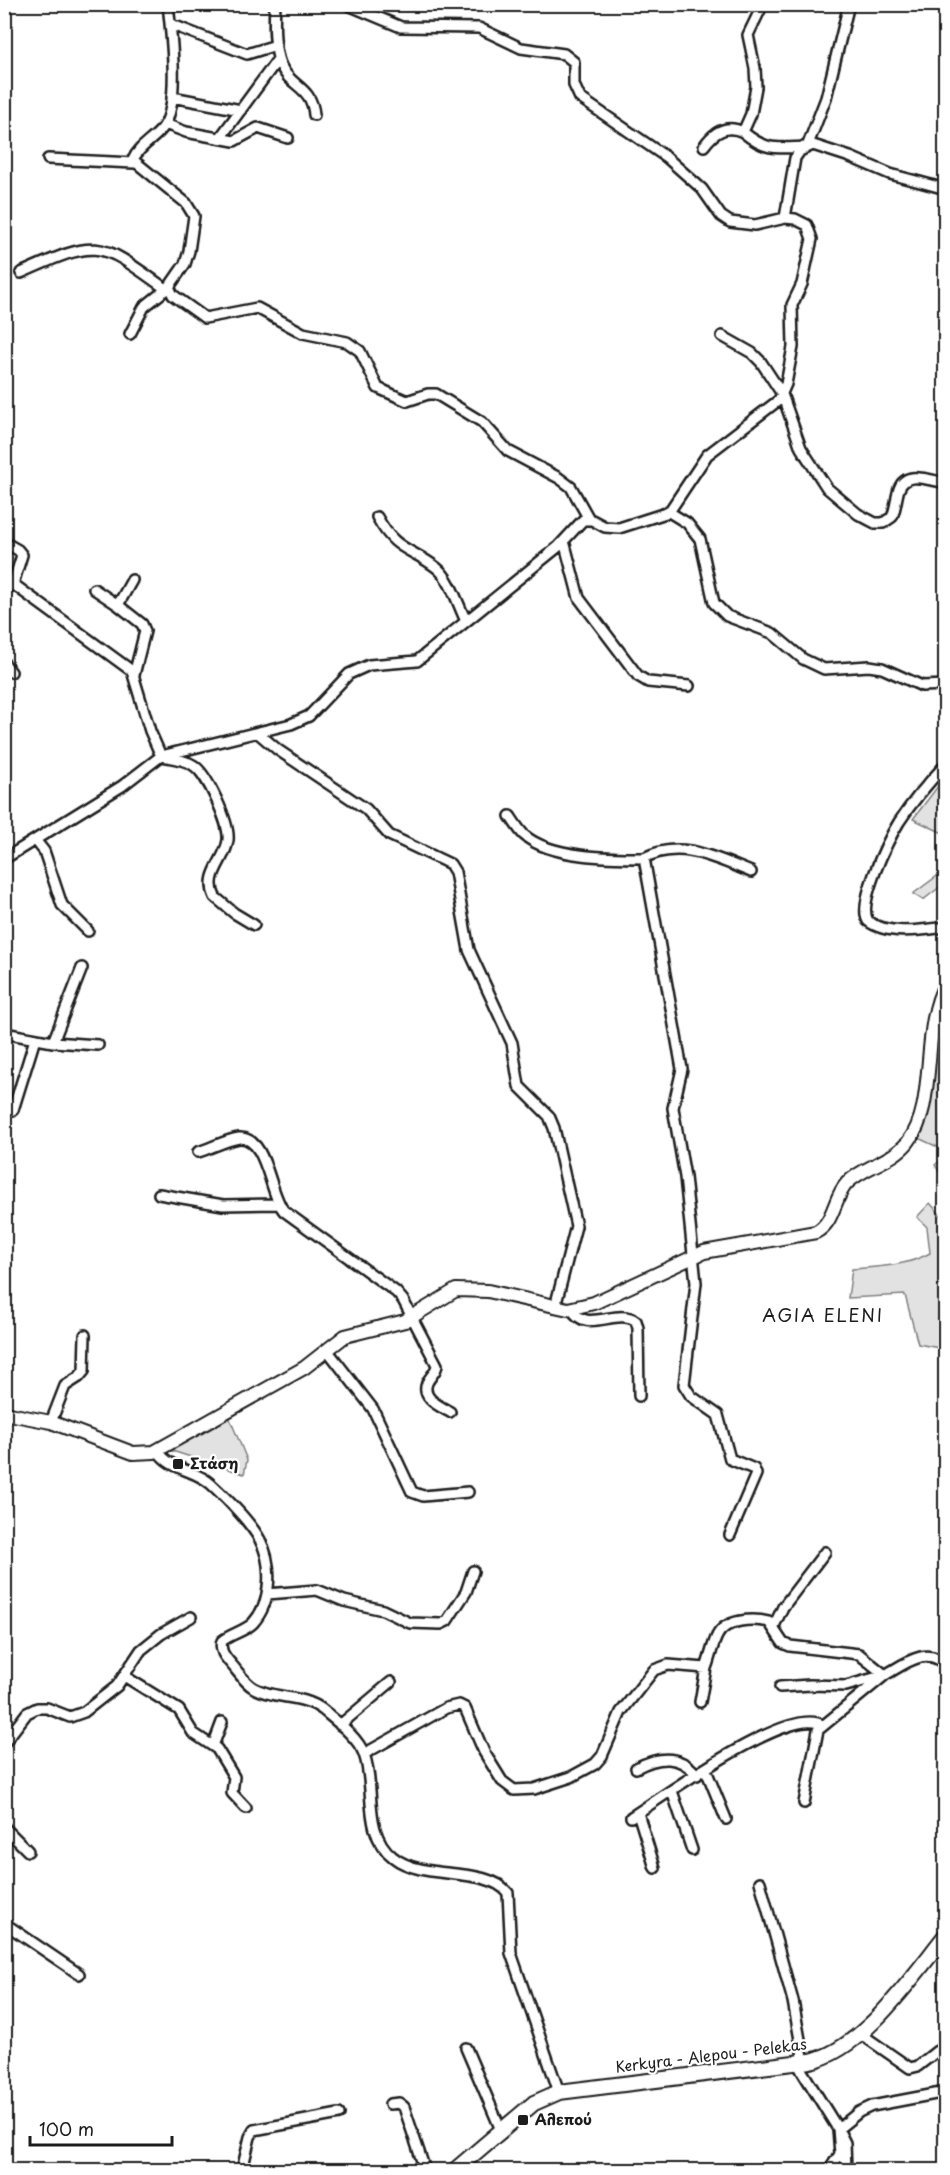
<svg xmlns="http://www.w3.org/2000/svg" width="950" height="2175" font-family="'Playpen Sans',sans-serif">
	<style>
		.green { fill: #e2e2e2; stroke: #7f7f7f; stroke-width: 1.5 }
		.lines { fill: none; stroke-linecap: round; stroke-linejoin: round }
		.minor-casing { stroke: #1c1c1c; stroke-width: 14 }
		.tertiary-casing { stroke: #1c1c1c; stroke-width: 16 }
		.secondary-casing { stroke: #1c1c1c; stroke-width: 18 }
		.minor { stroke: #fff; stroke-width: 9 }
		.tertiary { stroke: #fff; stroke-width: 12 }
		.secondary { stroke: #fff; stroke-width: 14 }
		.poi-dot { fill: #1c1c1c; stroke: #fff; stroke-width: 2 }
		.labels { text-anchor: middle; stroke-width: 4.5; stroke-linejoin: round; paint-order: stroke }
		.poi-label { font-size: 15px; font-weight: bold; fill: #1c1c1c; stroke: #fff; text-anchor: start }
		.street-label { font-size: 15px; fill: #1c1c1c; stroke: #fff }
		.quarter-label { font-size: 18px; letter-spacing: 1.5px; fill: #1c1c1c; stroke: #fff }
	</style>
	<rect width="100%" height="100%" fill="#fff"/>
	<filter id="ink" filterUnits="userSpaceOnUse"><feTurbulence type="fractalNoise" baseFrequency=".0167" numOctaves="2"/><feDisplacementMap in="SourceGraphic" scale="12" xChannelSelector="R" yChannelSelector="G"/><feConvolveMatrix kernelMatrix="1 2 1 2 8 2 1 2 1" color-interpolation-filters="sRGB"/></filter>
	<g filter="url(#ink)">
		<path class="green" d="M945,777V834L913,819Z
			M945,865V883L923,900L913,894L941,873Z
			M945,1000V1181L935,1165L941,1160L942,1149L916,1137Z
			M930,1203L945,1220V1349L918,1344L905,1295L848,1298L852,1269C878,1267 907,1266 930,1253L927,1227L917,1217Z
			M228,1414L247,1460L244,1474L169,1450Z"/>
		<g class="lines">
			<defs>
				<path id="minor" d="M168,4C171,33 180,102 164,126C156,139 139,145 133,160L186,203L194,216L189,251L185,264L169,287L173,295L205,318L257,308L303,333L347,342L360,351L378,388L407,401L428,394H436L482,422L508,451L559,478L571,487L589,519
					M275,4C274,22 273,49 281,66C290,87 312,86 314,115
					M763,4L748,35L755,68L756,87L751,114L743,132C767,152 777,148 807,147L826,98L849,4
					M170,24L247,54L276,45
					M172,97L241,110
					M165,124L186,132L234,141L258,128L288,138
					M220,138L278,59
					M704,146C714,132 726,124 743,132
					M48,159L134,163
					M785,218L795,158L800,151L813,145L850,157L890,174L946,189
					M21,273C99,238 98,240 166,289
					M130,334L144,307L169,287
					M722,336L752,353L761,362L782,394L801,448L827,488L858,514L875,523H883L892,517C896,508 896,498 899,489C906,469 931,481 946,483
					M669,512L687,523L700,539L714,603L727,616L772,633L803,659L824,669L869,666L882,668L922,686L946,685
					M377,517C396,552 410,547 437,568C451,579 458,605 466,621
					M564,541L579,598L638,676L648,682L689,686
					M4,542L18,550L22,555L13,584
					M132,580L118,605L142,624L145,631L134,675
					M94,589L118,605
					M4,590L13,584L132,671L150,731L161,756C171,758 184,759 193,765C207,773 230,824 228,840C226,860 204,874 215,897L234,913L254,925
					M4,663L11,672
					M258,733L278,750L366,809L389,835L450,864L455,872L469,950L512,1043L519,1086L549,1116L554,1128L576,1226L555,1307
					M946,764C929,782 912,802 899,822C888,840 857,903 868,921C887,936 923,930 946,927
					M510,816C514,822 519,830 524,835C550,858 611,858 644,858
					M36,841L44,851L62,905L88,931
					M4,859L122,786L161,756L291,724L309,716L349,674L369,665L417,661L558,547L583,520H592L605,527L619,528L669,512L707,455L779,400L786,384L793,347L792,305L802,284L812,239L807,225L795,219L785,218L755,225L730,222L721,216L702,189L666,157L580,98L574,85V62L564,54L521,48L479,28L401,27L346,4
					M4,1033L53,1042L98,1045
					M53,1042L82,968
					M13,1110L35,1039
					M198,1152C211,1148 226,1140 239,1138C267,1136 269,1194 284,1211L396,1292L403,1300L437,1365C436,1373 430,1376 427,1383C421,1398 439,1406 450,1412
					M159,1194L223,1205L278,1204
					M572,1309C585,1335 617,1307 636,1321L638,1328L639,1396
					M328,1351L373,1409L412,1492L423,1496L468,1492
					M51,1422L65,1386L79,1377L84,1371L85,1335
					M158,1451C171,1471 195,1469 211,1484C225,1497 251,1523 260,1540C273,1564 272,1602 253,1623C245,1631 231,1634 222,1641C219,1651 226,1658 232,1665C239,1673 245,1683 254,1688C276,1700 303,1694 323,1710C336,1721 358,1737 364,1754C376,1786 362,1833 393,1857C424,1882 487,1865 508,1893L511,1953L559,2092
					M730,1535L756,1474L754,1469L730,1459L718,1415L691,1396L684,1385L696,1283L685,1177L673,1108L682,1069L644,858C681,839 715,858 751,872
					M267,1594L317,1590L344,1601L383,1610L410,1623L441,1624L447,1621L466,1592L473,1571
					M774,1626L783,1607L825,1552
					M124,1676L179,1710L193,1733L217,1749L234,1777L232,1793L246,1808
					M780,1687L810,1685L846,1686L885,1675
					M700,1702L706,1668
					M340,1725L391,1682
					M4,1743L27,1713L37,1708H47L70,1717L84,1712L117,1686L141,1650L161,1634L191,1617
					M213,1746L222,1722
					M364,1754L446,1708L459,1705L465,1708L484,1752L502,1781L514,1790L534,1789L571,1777L595,1764L602,1756L621,1712L654,1670L668,1665L706,1668C710,1658 712,1646 717,1636C725,1619 753,1618 769,1622L783,1643L790,1646L859,1654L885,1675C903,1665 928,1644 946,1666
					M636,1768C659,1756 680,1754 697,1775
					M706,1770L726,1819
					M672,1791L692,1850
					M804,1803L818,1730L885,1675
					M638,1813L655,1868
					M631,1817C663,1797 790,1704 822,1725
					M4,1827L28,1851
					M760,1882L793,2001L804,2062
					M4,1923L79,1974
					M861,2034L910,2068L918,2066L937,2051
					M466,2048L501,2130
					M797,2063L838,2129L840,2154L829,2170
					M390,2104L399,2103L404,2107L425,2170
					M242,2170L250,2137L254,2130L339,2114
					M846,2170L845,2143L838,2129L859,2112L872,2106L946,2092"/>
				<path id="tertiary" d="M4,1413L51,1422L133,1453L154,1452L304,1368L345,1336L405,1321L456,1290L488,1291L568,1309L594,1303L704,1252L816,1232C835,1222 833,1198 847,1183C864,1166 892,1162 908,1142C938,1105 920,1029 946,983"/>
				<path id="secondary" d="M455,2170L534,2103L559,2092L810,2061C863,2050 912,1977 946,1935"/>
			</defs>
			<use href="#minor" class="minor-casing"/>
			<use href="#tertiary" class="tertiary-casing"/>
			<use href="#secondary" class="secondary-casing"/>
			<use href="#minor" class="minor"/>
			<use href="#tertiary" class="tertiary"/>
			<use href="#secondary" class="secondary"/>
		</g>
	</g>
	<g class="poi-dot">
		<rect x="172" y="1458" width="12" height="12" rx="3"/>
		<rect x="517" y="2114" width="12" height="12" rx="3"/>
	</g>
	<g class="labels">
		<g class="poi-label">
			<text x="190" y="1469">Στάση</text>
			<text x="535" y="2125">Αλεπού</text>
		</g>
		<g class="street-label">
			<text transform="translate(711 2056) rotate(-7)" y="5">Kerkyra - Alepou - Pelekas</text>
		</g>
		<g class="quarter-label">
			<text x="823" y="1322">AGIA ELENI</text>
		</g>
	</g>
	<rect width="950" height="2175" fill="none" stroke="#fff" stroke-width="24"/>
	<rect x="12" y="12" width="926" height="2151" fill="none" stroke="#1c1c1c" stroke-width="2" filter="url(#ink)"/>
	<path d="M30 2136v9h142v-9" fill="none" stroke="#1c1c1c" stroke-width="3"/>
	<text x="39" y="2136" font-size="18" fill="#1c1c1c" stroke="#ffffff" stroke-width="4.5" paint-order="stroke">100 m</text>
</svg>
